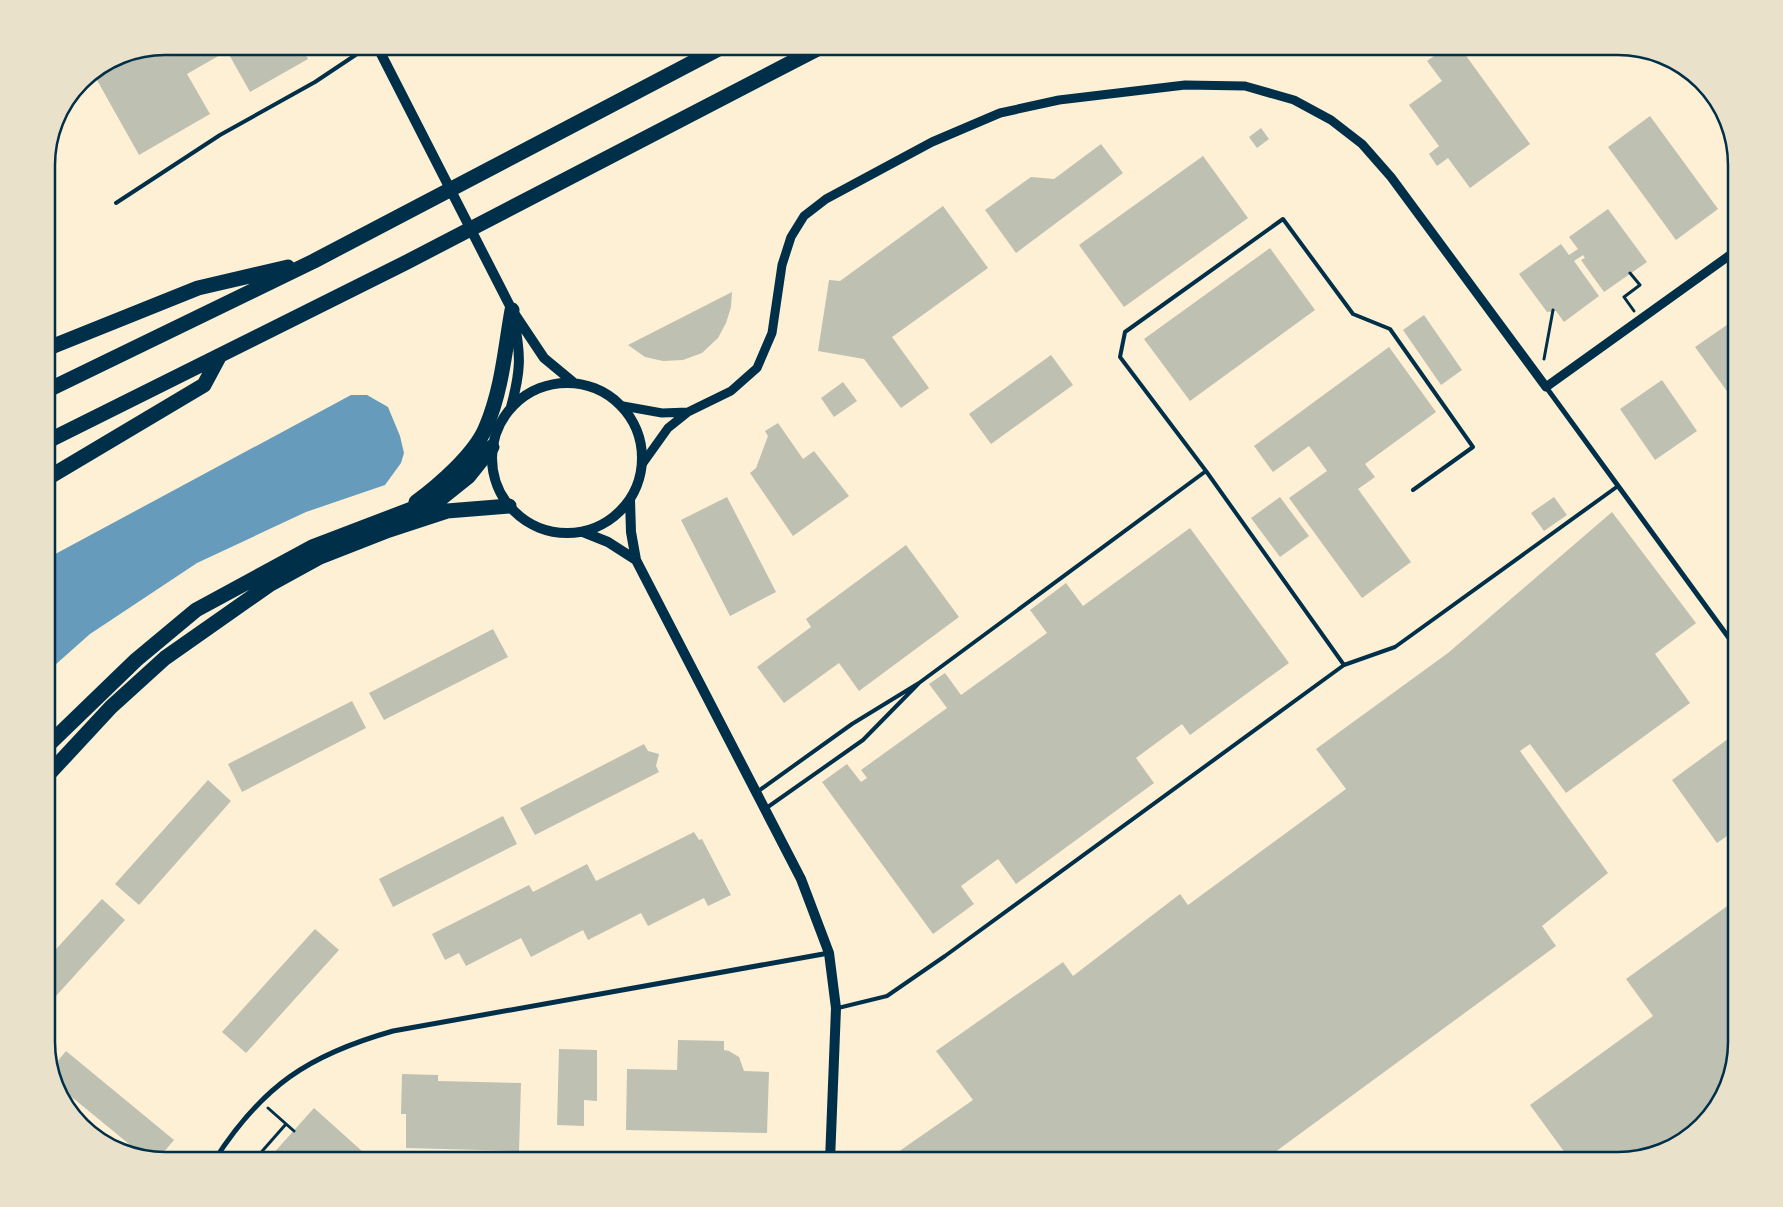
<svg xmlns="http://www.w3.org/2000/svg" width="1783" height="1207" font-family="Overpass,sans-serif">
	<style>
		.water { fill: #669bbc }
		.building { fill: #bec0b2 }
		.lines { fill: none; stroke-linecap: round; stroke-linejoin: round }
		.path { stroke: #003049; stroke-width: 3 }
		.service { stroke: #003049; stroke-width: 4 }
		.minor { stroke: #003049; stroke-width: 5 }
		.tertiary { stroke: #003049; stroke-width: 9 }
		.secondary { stroke: #003049; stroke-width: 10 }
		.motorway { stroke: #003049; stroke-width: 15 }
		.rim { fill: none; stroke: #003049; stroke-width: 2.5 }
	</style>
	<rect width="100%" height="100%" fill="#fdf0d5"/>
	<path class="water" d="M351,395H367L388,407L400,436L404,453L401,463L385,485L306,512L197,563L90,634L46,673V559Z"/>
	<path class="building" d="M165,46H301L308,59L250,92L227,51L187,74L210,114L139,155L93,73L120,55Z
		M1448,46H1459L1530,144L1470,188L1448,158L1437,166L1429,154L1439,146L1409,105L1442,81L1427,61Z
		M1650,116L1718,209L1676,240L1608,147Z
		M1261,128L1269,139L1257,148L1249,137Z
		M1101,144L1123,173L1016,253L985,210L1031,177L1054,179Z
		M1203,156L1248,218L1124,307L1079,245Z
		M943,206L988,268L892,337L929,388L901,408L864,359L818,351L829,280L840,281Z
		M1608,209L1647,262L1604,292L1581,260L1585,258L1583,255L1574,261L1599,296L1564,322L1556,311L1547,312L1519,274L1561,244L1569,255L1578,249L1569,237Z
		M1270,248L1315,310L1190,401L1144,339Z
		M732,292L731,307L726,323L718,338L702,353L683,360L663,361L645,357L628,345Z
		M1424,315L1462,370L1441,385L1403,330Z
		M1737,318V405L1695,347Z
		M1389,347L1436,412L1365,464L1375,477L1358,489L1411,562L1362,598L1289,498L1327,471L1309,446L1273,472L1254,446Z
		M1051,355L1073,385L991,444L969,414Z
		M1662,380L1697,431L1655,460L1620,409Z
		M843,382L857,401L834,417L821,398Z
		M778,423L803,459L814,451L849,496L793,536L750,473L756,468L768,436L765,431Z
		M727,497L776,592L730,616L681,520Z
		M1280,497L1309,536L1280,557L1251,518Z
		M1554,497L1567,515L1544,531L1531,513Z
		M1612,512L1696,623L1655,654L1690,703L1566,793L1530,744L1520,751L1608,873L1542,926L1556,946L1263,1161H885L973,1100L936,1051L1063,962L1073,976L1180,894L1188,905L1346,789L1316,749L1448,653Z
		M1190,528L1289,663L1190,735L1182,724L1136,758L1154,783L1016,884L998,859L961,886L974,904L933,934L822,782L847,764L861,782L867,778L861,770L947,708L929,684L945,673L961,695L1047,633L1030,610L1066,583L1083,606Z
		M906,545L959,617L859,691L839,663L784,703L757,667L811,627L806,619Z
		M493,629L508,657L384,720L369,693Z
		M352,701L366,728L242,792L228,764Z
		M1732,736L1737,742V829L1717,843L1672,780Z
		M644,744L648,751L659,754L656,766L659,772L535,835L520,808Z
		M208,780L231,801L139,905L115,884Z
		M503,816L517,844L393,907L379,879Z
		M694,832L699,840L702,839L731,895L708,906L704,898L648,926L641,913L588,940L583,930L531,957L521,938L466,966L459,953L445,960L432,934L529,885L533,892L587,864L596,881Z
		M102,899L125,920L46,1007V960Z
		M1737,899V1043L1717,1108L1671,1148L1619,1161H1571L1530,1105L1653,1016L1626,979Z
		M315,929L339,950L246,1053L222,1032Z
		M678,1040L724,1041V1050L729,1051L739,1057L744,1071L769,1072L767,1133L626,1130L627,1069L677,1070Z
		M559,1049L597,1050V1101L584,1100V1126L557,1125Z
		M66,1051L174,1140L158,1159L140,1153L57,1085L52,1068Z
		M402,1074L438,1075V1081L521,1083L519,1151L406,1148V1114H401Z
		M314,1108L373,1161H277L271,1156Z"/>
	<g class="lines">
		<path class="path" d="M1630,273L1640,285L1624,297L1634,311
			M1544,359L1553,310
			M268,1108L294,1131
			M257,1157L286,1124"/>
		<path class="service" d="M116,203L220,135L315,82L369,46
			M1344,665L1206,471L1120,357L1125,332L1283,219L1353,314L1390,329L1473,447L1413,490
			M919,683L1206,471
			M757,792L852,724L919,683L863,740L765,809
			M838,1008L887,996L945,956L1344,665L1395,647L1618,486"/>
		<path class="minor" d="M1546,387L1737,649
			M214,1161C262,1086 308,1055 393,1031L829,953"/>
		<path class="tertiary" d="M623,406L662,413L688,412
			M643,463L668,428L688,412L731,391L757,368L772,333L782,265L791,237L804,216L826,199L932,142L1000,113L1059,100L1185,85L1245,86L1294,100L1331,120L1362,144L1391,177L1546,387L1737,250"/>
		<path class="secondary" d="M377,46L512,310L544,358L573,382
			M492 458a75 75 0 1 1 150 0a75 75 0 1 1-150 0Z
			M511,407C521,370 521,356 514,319
			M630,500L631,532L636,560L801,879L829,953L836,1008L830,1161
			M583,532L608,542L636,560"/>
		<path class="motorway" d="M46,349L198,288L288,267
			M46,391L314,261L724,46
			M46,442L405,263L823,46
			M46,479L204,385L219,357
			M416,502C439,485 475,454 486,427C502,390 505,349 512,310
			M46,747L136,660L196,610L312,547L443,497L468,477L492,447
			M46,777L111,707L165,658L269,585L320,557L389,530L447,511L509,506"/>
	</g>
	<path d="M0 0H1783V1207H0ZM165 55H1618A110 110 0 0 1 1728 165V1042A110 110 0 0 1 1618 1152H165A110 110 0 0 1 55 1042V165A110 110 0 0 1 165 55Z" fill="#e9e1ca" fill-rule="evenodd"/>
	<path class="rim" d="M165 55H1618A110 110 0 0 1 1728 165V1042A110 110 0 0 1 1618 1152H165A110 110 0 0 1 55 1042V165A110 110 0 0 1 165 55Z"/>
</svg>
